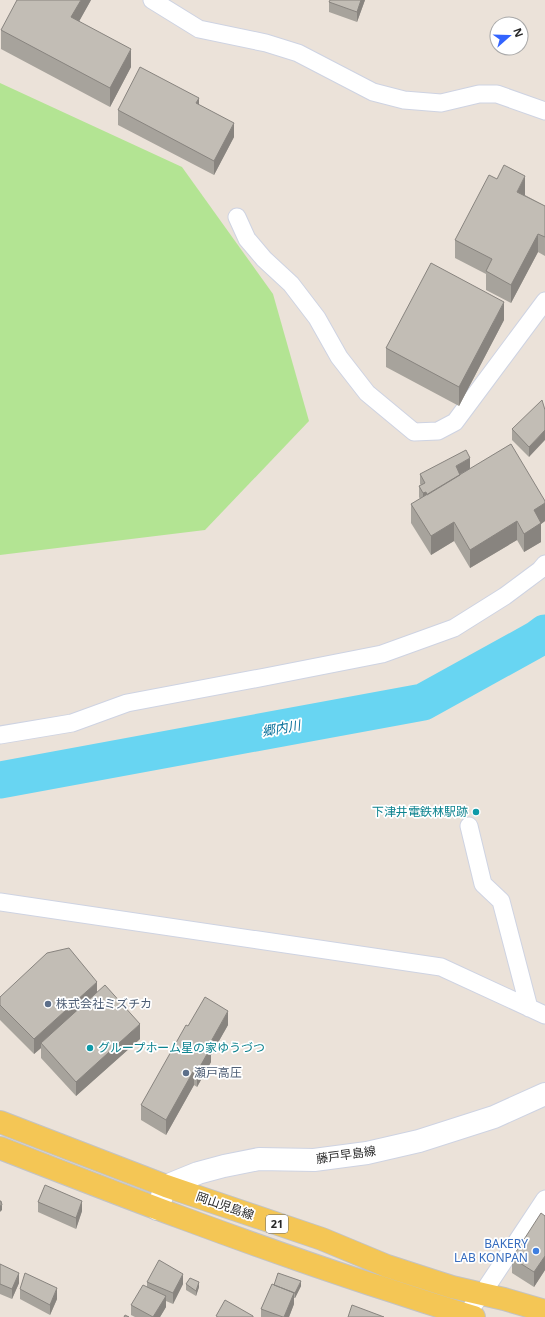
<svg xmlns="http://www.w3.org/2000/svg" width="545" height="1317" font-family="'Noto Sans','Noto Sans JP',sans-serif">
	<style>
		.green { fill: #b3e493 }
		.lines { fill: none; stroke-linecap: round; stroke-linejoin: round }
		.river { stroke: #68d5f2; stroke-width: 37 }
		.minor-casing { stroke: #ced3e2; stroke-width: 19 }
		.secondary-casing { stroke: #ced3e2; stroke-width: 24 }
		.primary-casing { stroke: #c3c3c3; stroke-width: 24 }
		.minor { stroke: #fff; stroke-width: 17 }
		.secondary { stroke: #fff; stroke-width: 22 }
		.primary { stroke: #f4c655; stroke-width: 22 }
		.wall { fill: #a7a39c }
		.shaded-wall { fill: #88847f }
		.building { fill: #c2bdb5; stroke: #88847f }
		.culture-dot { fill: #0f9aa8; stroke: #fff; stroke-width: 1.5 }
		.service-dot { fill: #5c6f8a; stroke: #fff; stroke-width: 1.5 }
		.shop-dot { fill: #3f7fe0; stroke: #fff; stroke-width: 1.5 }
		.labels { text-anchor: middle; stroke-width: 3.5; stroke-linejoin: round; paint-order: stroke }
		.shield { fill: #fff; stroke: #686868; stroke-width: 1 }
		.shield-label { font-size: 11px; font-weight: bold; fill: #282828 }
		.culture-label { font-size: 12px; fill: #0d838f; stroke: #fff; text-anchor: end }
		.service-label { font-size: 12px; fill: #4e5e75; stroke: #fff; text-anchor: start }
		.street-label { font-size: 12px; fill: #282828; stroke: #fff }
		.shop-label { font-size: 12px; fill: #366cbe; stroke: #fff; text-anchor: end }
		.water-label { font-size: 13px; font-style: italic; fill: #09719b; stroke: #fff }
	</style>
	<rect width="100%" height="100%" fill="#ebe2d9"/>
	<path class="green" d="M0,83L182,167L273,294L309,421L205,530L0,555Z"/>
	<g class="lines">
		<path class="river" d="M0,780L423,702L537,639L545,633"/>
		<defs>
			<path id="minor" d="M152,0L199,29L266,43L298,53L373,92L404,100L441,103L479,94H497L545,111
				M237,217L247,239L264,259L291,284L317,318L339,357L367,393L414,432L438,431L455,422L545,301
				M0,735L72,723L127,703L265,677L382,654L454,628L505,596L540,570L545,564
				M469,826L483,884L501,901L529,1008
				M0,902L441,967L545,1015
				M464,1317L482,1294L545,1199"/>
			<path id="secondary" d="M157,1209L166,1186L198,1173L224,1166L259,1159L314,1160L367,1153L419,1141L494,1117L545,1094"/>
			<path id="primary" d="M0,1122L166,1186L322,1239L387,1266L452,1287L504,1299L545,1311
				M0,1148C123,1196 245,1243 370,1284C405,1295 439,1307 474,1317"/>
		</defs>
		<use href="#minor" class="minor-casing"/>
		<use href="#secondary" class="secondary-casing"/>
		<use href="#primary" class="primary-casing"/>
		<use href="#minor" class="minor"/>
		<use href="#secondary" class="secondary"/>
		<use href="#primary" class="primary"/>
	</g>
	<path class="wall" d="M91,0L79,21L131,67L110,107L1,49V30Z
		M365,0L357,22L329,12V2Z
		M118,110L234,137L214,175L118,125Z
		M525,195L545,206V256L538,252L511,303L486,290V274L455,258V240Z
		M504,320L459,406L386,367V348Z
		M545,410L529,457L512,440V429Z
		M470,469L545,501V521L541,524V542L524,552L517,540L470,568L454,541L431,555L411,523V504L420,499L419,497V486L421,485L420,484V474Z
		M97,992L140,1039L76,1096L41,1058V1048L34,1054L0,1020V997Z
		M228,1025L211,1055V1062L197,1087L194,1085L166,1135L141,1120V1105L188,1026Z
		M38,1202L82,1211L76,1229L38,1212Z
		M545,1216V1270L534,1287L512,1273V1258Z
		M0,1264L19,1283L12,1299L0,1294Z
		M147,1282L183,1284L173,1304L166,1301V1307L160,1317H135L131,1315V1305L147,1287Z
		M186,1284L199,1287L196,1296L186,1290Z
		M274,1285L301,1286L295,1298H294V1304L289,1317H261V1309Z
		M20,1289L57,1299L50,1315L20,1299Z"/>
	<path class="shaded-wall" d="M81,0H91L71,36V17Z
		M361,0H365L357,22V12Z
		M131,49V67L110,107V88Z
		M199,98V112L196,103Z
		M234,123V137L214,175V161Z
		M525,176V195L517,210V192Z
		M538,234V252L511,303V285Z
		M504,302V320L459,406V387Z
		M545,430V440L529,457V447Z
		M470,458V469L456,476V466Z
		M426,492V502L423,504V493Z
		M545,503V521L541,524V542L524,552V534L534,510Z
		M517,521V540L470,568V550Z
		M454,522V541L431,555V536Z
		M97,982V997L41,1043V1048L34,1054V1039Z
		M228,1011V1025L211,1055V1062L197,1087V1072L209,1045Z
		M140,1024V1039L76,1096V1082Z
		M194,1070V1085L166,1135V1120Z
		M82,1201V1211L76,1229V1218Z
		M2,1205V1210L0,1212V1206Z
		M545,1256V1270L534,1287V1272Z
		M19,1273V1283L12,1299V1289Z
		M183,1274V1284L173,1304V1293Z
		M301,1281V1286L295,1298V1293Z
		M199,1282V1287L196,1296V1291Z
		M57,1288V1299L50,1315V1305Z
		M294,1293V1304L289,1317H284Z
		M166,1296V1307L160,1317H153Z"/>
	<path class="building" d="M17,0H81L71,17L131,49L110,88L1,30Z
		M330,0H361L357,12L329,2Z
		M140,67L199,98L196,103L234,123L214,161L118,110Z
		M504,165L525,176L517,192L545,206V237L538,234L511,285L486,271L492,259L455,240L489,175L497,179Z
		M431,263L504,302L459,387L386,348Z
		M542,400L545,410V430L529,447L512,429Z
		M511,444L545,501V503L534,510L541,523L524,534L517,521L470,550L454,522L431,536L411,504Z
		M466,450L470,458L456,466L460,475L427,495L426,492L423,493L419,486L425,483L420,474Z
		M69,948L97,982L34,1039L0,1005V997L47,953Z
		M105,985L140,1024L76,1082L41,1043Z
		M205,997L228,1011L209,1045L211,1047L197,1072L194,1070L166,1120L141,1105L186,1025L188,1026Z
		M45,1185L82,1201L76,1218L38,1202Z
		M0,1201H1L2,1205L0,1206Z
		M541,1213L545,1216V1256L534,1272L512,1258Z
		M159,1260L183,1274L173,1293L147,1282Z
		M0,1264L19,1273L12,1289L0,1284Z
		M25,1273L57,1288L50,1305L20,1289Z
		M278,1273L301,1281L295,1293L274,1285Z
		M190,1278L199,1282L196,1291L186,1284Z
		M272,1284L294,1293L284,1317H283L261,1309Z
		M143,1285L166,1296L153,1317L131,1305Z
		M225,1300L253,1316V1317H218L216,1316Z
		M352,1305L384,1317H348Z
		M125,1315L129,1317H124Z"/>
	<g class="culture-dot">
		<circle cx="476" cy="812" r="4"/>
		<circle cx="90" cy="1048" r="4"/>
	</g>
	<g class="service-dot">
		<circle cx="48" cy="1004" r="4"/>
		<circle cx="186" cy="1073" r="4"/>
	</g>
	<circle class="shop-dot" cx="536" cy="1251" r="4"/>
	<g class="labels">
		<rect class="shield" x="266" y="1215" width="22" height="18" rx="3"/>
		<g class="shield-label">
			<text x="277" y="1228">21</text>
		</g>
		<g class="culture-label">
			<text x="468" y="816">下津井電鉄林駅跡</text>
			<text x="98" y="1052" text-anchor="start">グループホーム星の家ゆうづつ</text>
		</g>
		<g class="service-label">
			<text x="56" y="1008">株式会社ミズチカ</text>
			<text x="194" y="1077">瀬戸高圧</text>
		</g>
		<g class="street-label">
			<text transform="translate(346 1155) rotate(-8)" y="4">藤戸早島線</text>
			<text transform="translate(225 1206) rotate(19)" y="4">岡山児島線</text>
		</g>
		<g class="shop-label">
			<text x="528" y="1248">BAKERY<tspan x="528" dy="14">LAB KONPAN</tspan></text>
		</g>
		<g class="water-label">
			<text transform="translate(281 728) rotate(-10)" y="5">郷内川</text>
		</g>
	</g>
	<g transform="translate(509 36) rotate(70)"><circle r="19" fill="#ffffff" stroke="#a9a9a9"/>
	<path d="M0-3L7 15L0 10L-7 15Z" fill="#3364ff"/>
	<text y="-6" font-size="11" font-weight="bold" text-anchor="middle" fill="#282828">N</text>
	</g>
</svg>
